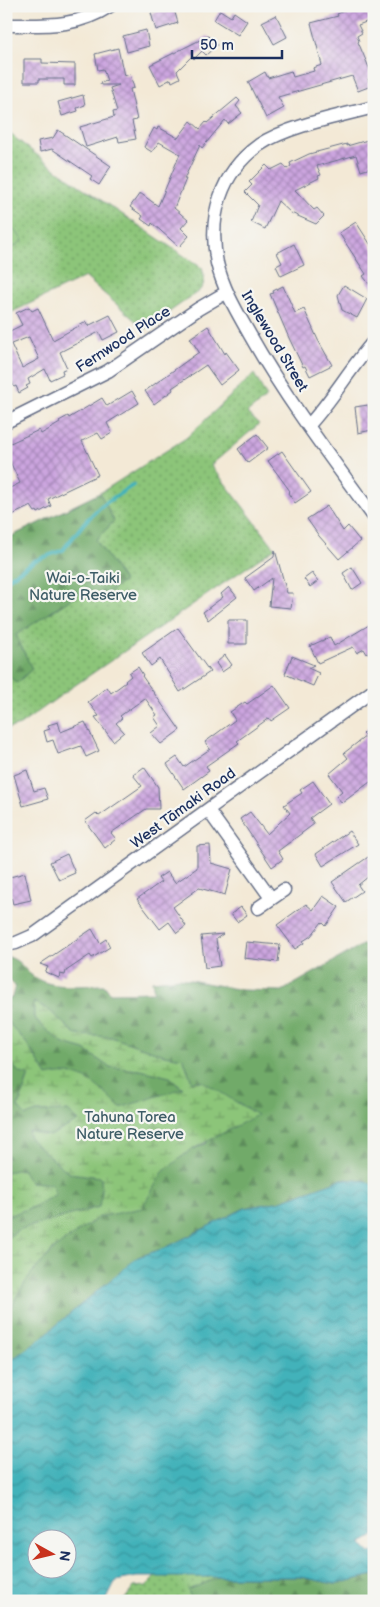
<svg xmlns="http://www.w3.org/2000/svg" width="380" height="1607" font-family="'Balsamiq Sans',sans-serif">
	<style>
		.grass { fill: url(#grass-dots); stroke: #547a6c }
		.forest { fill: url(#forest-firs); stroke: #466c64 }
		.wetland { fill: url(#wetland-marsh); stroke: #547a6c }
		.garden { fill: #8cc579; stroke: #547a6c }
		.water { fill: url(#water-waves); stroke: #2e708c; fill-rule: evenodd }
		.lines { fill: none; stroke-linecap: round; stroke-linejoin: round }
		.stream { stroke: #42b2ba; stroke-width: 4 }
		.building { fill: url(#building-cross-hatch); fill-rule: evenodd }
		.street-casing { stroke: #677088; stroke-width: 15 }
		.street { stroke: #fff; stroke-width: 12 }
		.labels { text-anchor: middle; stroke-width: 4.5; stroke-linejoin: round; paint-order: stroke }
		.street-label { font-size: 15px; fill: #1b2f5e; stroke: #f6f6f2 }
		.park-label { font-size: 15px; fill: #3d5c66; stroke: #f6f6f2 }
	</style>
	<defs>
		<pattern id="grass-dots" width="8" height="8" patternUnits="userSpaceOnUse" patternTransform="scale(1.25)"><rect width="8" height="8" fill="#8cc579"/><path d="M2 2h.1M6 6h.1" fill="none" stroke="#72a066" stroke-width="1.8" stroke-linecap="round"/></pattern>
		<pattern id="forest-firs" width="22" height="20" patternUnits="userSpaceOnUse" patternTransform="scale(1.25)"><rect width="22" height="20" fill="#71aa69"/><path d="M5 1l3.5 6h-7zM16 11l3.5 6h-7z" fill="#5c8b5a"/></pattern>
		<pattern id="wetland-marsh" width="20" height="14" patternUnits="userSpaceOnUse" patternTransform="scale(1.25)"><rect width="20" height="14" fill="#8cc579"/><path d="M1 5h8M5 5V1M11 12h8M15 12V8" fill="none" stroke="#72a066"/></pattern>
		<pattern id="water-waves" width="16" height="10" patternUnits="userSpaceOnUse" patternTransform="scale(1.25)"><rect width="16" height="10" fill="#42b2ba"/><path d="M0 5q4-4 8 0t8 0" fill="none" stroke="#36919a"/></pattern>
		<pattern id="building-cross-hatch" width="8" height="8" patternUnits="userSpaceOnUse" patternTransform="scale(1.25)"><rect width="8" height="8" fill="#cca5df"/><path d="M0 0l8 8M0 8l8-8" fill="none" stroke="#a587b8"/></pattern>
	</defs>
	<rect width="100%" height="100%" fill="#f6f6f2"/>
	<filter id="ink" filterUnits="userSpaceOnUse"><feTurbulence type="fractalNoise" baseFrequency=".02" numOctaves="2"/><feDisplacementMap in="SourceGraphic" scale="10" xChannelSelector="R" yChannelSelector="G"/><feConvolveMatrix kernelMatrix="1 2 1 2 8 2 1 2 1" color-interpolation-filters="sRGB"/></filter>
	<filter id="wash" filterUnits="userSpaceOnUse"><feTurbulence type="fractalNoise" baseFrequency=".0096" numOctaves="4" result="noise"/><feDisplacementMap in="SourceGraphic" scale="20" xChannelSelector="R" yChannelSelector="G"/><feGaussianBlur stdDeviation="1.12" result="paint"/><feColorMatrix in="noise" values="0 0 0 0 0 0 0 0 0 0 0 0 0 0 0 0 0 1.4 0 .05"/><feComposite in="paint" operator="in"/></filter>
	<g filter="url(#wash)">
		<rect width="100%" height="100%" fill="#f3e9d6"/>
		<path class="grass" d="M6,131L58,171L202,268C205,278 206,283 199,291L145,329L85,277L6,315Z
			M254,374L267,397L247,413L259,424L211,465L275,548L71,688L20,725L6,729V539L100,493L186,438Z
			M210,1569L374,1601H122L124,1600L134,1587L146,1586L155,1577Z"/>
		<path class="forest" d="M100,493L114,521L96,540L124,581L97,601L88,588L16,635L32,669L17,683L6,674V539Z
			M374,944V1186L366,1181L342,1179L281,1201L245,1208L165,1248L138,1257L41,1338L6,1364V1307L13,1306L15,1299L30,1275L55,1248L99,1217L141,1208L161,1173L189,1151L207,1143L192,1082L183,1058L164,1055L111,1037L76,1035L50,1011L34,1002V1018L64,1044L85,1050L109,1067L141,1070L170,1077L183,1089L120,1108L107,1096L66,1074L47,1076L27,1044L6,1020V999L12,997L15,986L6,977V956C23,961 22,969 34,977C53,990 83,985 104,985L110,993L154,992L152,981L180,978L242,990L282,991L362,945Z
			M7,1057L19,1072L29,1075L18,1107L36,1112L68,1111L79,1122L49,1136L28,1131L30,1139L69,1173L101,1177L102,1193L99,1207L18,1230L6,1239V1217L35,1206L50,1184L30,1182L22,1170L6,1172Z
			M374,1575V1601H192L188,1590L219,1577H301L335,1584Z"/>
		<path class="wetland" d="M34,1002L50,1011L76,1035L111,1037L164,1055L183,1058L192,1082L198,1081L204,1082L257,1115L189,1151L162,1173L142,1208L99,1217L55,1248L30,1275L15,1299L13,1306L6,1307V1239L18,1230L99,1207L102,1192L101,1177L69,1173L30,1139L28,1131L49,1136L79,1121L68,1111L36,1112L26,1116L18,1107L29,1076L19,1072L6,1058V1020L27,1044L47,1076C53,1075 60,1073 67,1074C89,1075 105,1093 120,1108L183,1088L170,1077L141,1070L109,1067L85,1050L64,1044L44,1028L34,1017Z
			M22,1169L30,1182L51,1184L56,1194L35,1206L6,1217V1172Z"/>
		<path class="garden" d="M14,229L23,240L11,249L6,243V235Z"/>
		<path class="water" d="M342,1179L366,1181L374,1186V1536L360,1544L370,1553L374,1552V1575L335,1584L301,1577H137L116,1581L106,1601H6V1364L41,1338L138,1257L165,1248L245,1208L281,1201ZM38,1540H68V1570H38Z"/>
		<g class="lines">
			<path class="stream" d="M6,580L34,561L63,550L84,523L101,506L133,485"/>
		</g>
		<g id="blocks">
			<path class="building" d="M173,6L178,23L156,30L151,13Z
				M355,6H374V19L358,25L362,33L357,36L359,41L358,42L373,77L368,79L371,86L358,91L352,76L278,97L284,108L266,118L248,82L265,72L268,78L291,71L293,77L314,71L313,68L322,65L311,23L338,16L337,14Z
				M220,10L231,17L234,12L247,21L238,35L214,20Z
				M276,15L287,37L274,44L262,22Z
				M146,30L149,46L127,52L123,36Z
				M208,36L217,45L206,55L202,51L194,59L192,56L177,71L180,78L172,82L171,79L160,85L150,65Z
				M118,48L124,76L130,74L134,88L130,89L137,120L132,121L136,139L119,142L118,137L86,147L80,127L114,117L113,112L117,111L110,88L119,85H101L100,83L107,81L103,69L98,70L95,54Z
				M24,59H42V63L75,64V85H64V79H39V82H24Z
				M83,95L85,105L77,108L78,111L62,116L58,102Z
				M237,98L240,101L236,106L242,113L228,124L225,120L202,148L200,145L184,179H186L174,208L188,220L181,228L189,236L179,247L152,223L151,226L141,219L143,216L130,207L140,193L158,206L180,154L159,142L152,152L144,147L154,128L157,130L158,127L178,138L191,121L200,129L206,122L207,123Z
				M58,130L111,166L99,185L90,179L92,176L52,149L40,152L38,141L53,138Z
				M371,139L374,149V154L371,155L374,167L361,171L356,155L317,166L321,175L318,176L319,178L295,190L314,210L317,208L324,216L316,224L291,213L278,201L265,229L251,222L258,205L245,192L252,185L249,182L266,165L271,170L283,164L287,169L291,166L290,163L309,154L347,144V146Z
				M356,222L374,250V290L363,276L366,274L339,233Z
				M294,244L304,265L281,276L276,266L282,263L277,253Z
				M344,285L367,299L357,318L342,310L338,295Z
				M283,286L295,313L304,309L318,340L332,365L310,376L305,366L303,367L289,338L270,294L274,293L273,291Z
				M29,307L32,311L38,308L53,340L86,322L88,326L110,315L119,332L103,340L99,332L60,352L67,368L62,370L63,374L50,380L45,369L28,379L30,384L26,386L28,388L19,393L16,386L14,387L6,369V333L22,325L16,313ZM29,337L39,359L22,368L11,344Z
				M208,326L225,354L226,352L239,370L220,385L206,365L172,388L173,390L154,404L145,391L199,352L190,338Z
				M132,391L139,403L107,423L112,433L102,439L98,433L82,441L98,475L48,499L51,506L38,513L37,511L35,512L31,506L6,518V490L20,483L6,453V445L39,430L41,434L60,423L59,421L68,416L69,418L102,398L107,406Z
				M368,405L372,430L358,433L355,407Z
				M257,434L268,448L248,463L238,449Z
				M282,451L311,492L295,503L288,493L290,491L268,461Z
				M327,506L343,531L348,526L360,541L339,559L319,536L307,519Z
				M275,550L287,593H293L291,608L269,606L272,578L254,591L245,578L274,557Z
				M352,567L362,583L352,590L343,573Z
				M312,573L318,581L310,587L304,579Z
				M229,587L237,597L208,620L203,612L223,597L221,594Z
				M228,620H247V644H228Z
				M374,622V650L367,654L364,649L357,653L353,647L318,663L310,646L330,637L334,646Z
				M178,628L210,672L180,692L160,659L151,666L142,653Z
				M225,655L232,665L222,672L216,663Z
				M292,656L314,665L308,668L319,673L313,686L285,674Z
				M138,667L143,675L142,676L180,730L161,744L151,733L160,726L154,717L157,715L145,698L120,716L122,718L116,723L124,732L113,741L95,717L99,716L88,702L107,687L111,693L126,682L125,681L131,676L129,673Z
				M274,685L290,708L271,721L269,718L237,741L239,743L206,766L209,771L184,789L167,764L177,757L184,767L210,749L205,742L235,720L230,712L245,702L247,704Z
				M58,722L61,732L85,722L99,751L86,757L81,746L58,754L53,740L47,742L44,731L50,729L48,725Z
				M374,722V779L342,803L336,796L342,791L329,774L348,758L344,753L366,736L363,733Z
				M144,767L158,787L159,809H146L111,833L116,839L105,848L85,821L96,813L99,816L142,786L133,775Z
				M27,770L34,791L44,788L48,799L23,806L14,775Z
				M313,781L329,804L310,818L314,824L278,851L283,859L272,867L240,819L250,812L267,834L290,813L284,805L302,793L300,790Z
				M349,831L358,844L323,866L316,854Z
				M210,845L211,863L232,869L225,895L199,888L173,907L186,926L177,933L169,922L160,929L137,899L161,882L158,878L167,872L175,883L197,868V846Z
				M374,853V872L358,885L362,891L346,902L332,882Z
				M67,854L75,873L59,880L50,862Z
				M25,873L31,900L13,904L6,878Z
				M323,896L339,907L326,926L322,922L311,936L303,941L304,943L295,949L277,925L306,904L313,910Z
				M241,907L247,915L237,922L231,914Z
				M92,929L100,943L106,939L110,947L92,958L90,955L66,971L65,975L60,974L59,978L45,972L48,967L40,964Z
				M223,934L216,939L220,966L205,968L201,936Z
				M246,942L280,945L278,962L244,958Z"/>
		</g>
	</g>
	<g filter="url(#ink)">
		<use href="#blocks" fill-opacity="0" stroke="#677088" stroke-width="1"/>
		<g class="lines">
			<defs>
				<path id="street" d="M6,25C45,25 76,28 110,6
					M374,107C340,116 287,126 259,145C220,173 208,217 217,263C223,289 237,312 250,335C286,399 331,458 374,517
					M6,422L108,371L198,309L227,292
					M308,426C333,399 350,368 374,341
					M208,810L271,898
					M258,908L284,890
					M6,945L16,943L32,936L374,690"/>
			</defs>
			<use href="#street" class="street-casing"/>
			<use href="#street" class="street"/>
		</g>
	</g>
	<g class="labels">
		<g class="street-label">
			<text transform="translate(123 339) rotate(-33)" y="5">Fernwood Place</text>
			<text transform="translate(275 341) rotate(59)" y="5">Inglewood Street</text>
			<text transform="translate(183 808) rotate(-36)" y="5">West Tāmaki Road</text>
		</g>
		<g class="park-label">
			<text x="83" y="583">Wai-o-Taiki<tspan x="83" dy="17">Nature Reserve</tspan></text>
			<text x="130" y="1122">Tahuna Torea<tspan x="130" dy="17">Nature Reserve</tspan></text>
		</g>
	</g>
	<rect width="380" height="1607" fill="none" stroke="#f6f6f2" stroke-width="25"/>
	<g transform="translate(52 1554) rotate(98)"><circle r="24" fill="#f6f6f2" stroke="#9ea6b7"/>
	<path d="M0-4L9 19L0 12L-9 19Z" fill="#c8321e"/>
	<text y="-8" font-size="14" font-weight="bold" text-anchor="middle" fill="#1b2f5e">N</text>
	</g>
	<path d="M192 50v8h90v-8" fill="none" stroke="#1b2f5e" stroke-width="2.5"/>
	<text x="200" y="50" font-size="15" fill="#1b2f5e" stroke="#f6f6f2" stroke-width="4" paint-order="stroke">50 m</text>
</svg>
